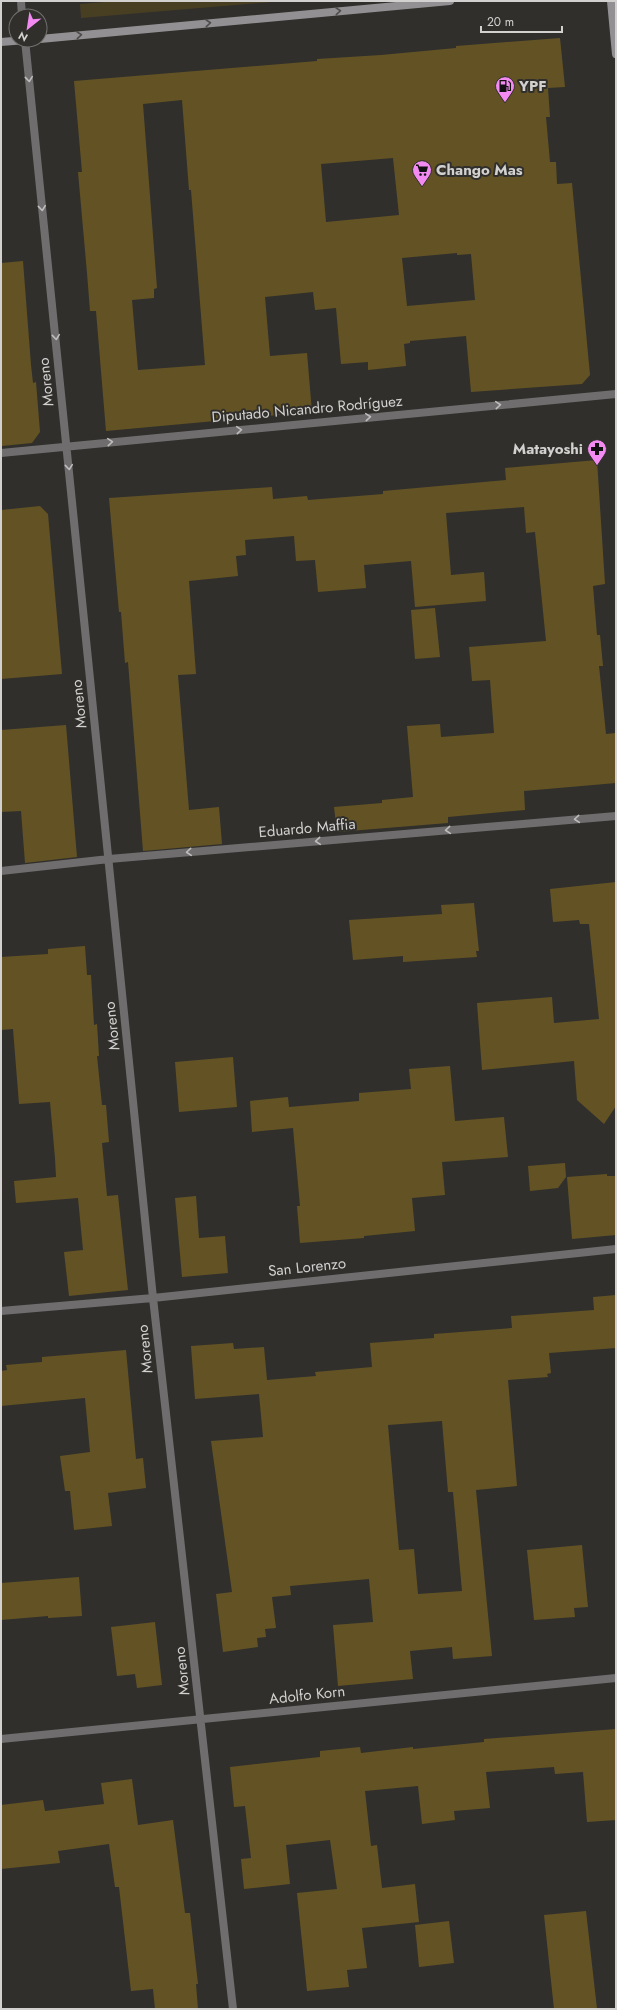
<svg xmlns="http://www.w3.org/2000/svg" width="617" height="2010" font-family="Jost,sans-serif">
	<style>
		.green { fill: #483f23 }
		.building { fill: #635324; fill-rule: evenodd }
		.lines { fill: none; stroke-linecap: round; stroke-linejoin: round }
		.minor { stroke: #6f6d6e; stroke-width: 8 }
		.secondary { stroke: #929092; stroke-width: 8 }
		.oneway { stroke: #4d4c4b }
		.oneway2 { stroke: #bebdbc }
		.labels { text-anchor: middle; stroke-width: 4; stroke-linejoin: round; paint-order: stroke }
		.poi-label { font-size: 15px; font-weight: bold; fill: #d2d1cf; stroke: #302f2c; text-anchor: start }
		.street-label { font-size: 15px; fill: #d2d1cf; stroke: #302f2c }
	</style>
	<rect width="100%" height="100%" fill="#302f2c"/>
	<path class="green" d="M118,1H283L81,18L80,4Z"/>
	<path class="building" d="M560,38L565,87L548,88L550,117H546L550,162H556L557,184L572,183L590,375L582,384L471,392L466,336L410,341V343L404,344L406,366L368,370V362L341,364L336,308L315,310L313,292L265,297L270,356L307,353L312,412L106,431L96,311H90L87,273L78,172H82L74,81L317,61V59L381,55L456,48V46ZM182,100L189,190H191L205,365L138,370L132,300L154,298V289L157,288L143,104ZM393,158L399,215L326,222L321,164ZM457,253V255L471,254L475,300L407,306L402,258Z
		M23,261L31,365L33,383L36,382L40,432L32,443L2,446L1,263Z
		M597,460L605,584L593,586L597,635H600L603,666H599L606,734L616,733V783L524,791L525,810L448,817V823L337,832L334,807L382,803V800L413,797L407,726L440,724L441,737L494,733L490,680L472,681L469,647L546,641L535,532L526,533L524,507L446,513L451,575L484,572L486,601L415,607L411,561L364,565L366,588L318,592L315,560L296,561L294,536L245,540L246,555L236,556L238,576L189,581L196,674L178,675L189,810L219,807L222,844L143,851L128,662L125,663L121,612H119L109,498L272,487L273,499L307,496L308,500L383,494V491L506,480L505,468Z
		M40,506L48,514L62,674L1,679V510Z
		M435,608L440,657L415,659L411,610Z
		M66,725L77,857L25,863L21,811L1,812V730Z
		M616,882V1106L604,1124L577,1100L574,1061L482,1070L477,1003L552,997L554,1023L599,1019L589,924H580L579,920L553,922L550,889Z
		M474,903L479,951H476L477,957L403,962V956L353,960L349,920L442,914L441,905Z
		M85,946L87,975H91L94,1025L97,1024L99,1056H97L102,1105H106L109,1142L102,1143L107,1196L118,1195L128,1290L69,1296L64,1252L83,1250L78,1198L16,1203L14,1181L56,1177L55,1158L50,1102L19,1104L13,1029L1,1030V957L48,954V949Z
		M233,1057L237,1107L179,1112L175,1062Z
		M450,1066L455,1121L504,1117L508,1157L442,1162L445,1195L412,1198L415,1231L364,1236V1238L300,1243L297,1206H300L293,1128L252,1132L250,1101L288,1097L289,1107L359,1101V1093L411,1089L409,1069Z
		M565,1163L566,1177L558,1188L530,1191L528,1166Z
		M607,1174V1176H616V1235L572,1239L567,1177Z
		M196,1196L199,1238L225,1236L228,1273L182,1277L175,1198Z
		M616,1295V1348L549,1353L551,1373L547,1374L548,1377L508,1380L517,1486L476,1490L492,1656L453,1659L452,1647L410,1651L413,1679L338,1686L333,1625L373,1622L369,1579L290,1586L291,1595L272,1597L276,1628L265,1629L266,1637L257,1638L258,1647L223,1652L216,1594L232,1592L211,1441L263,1437L259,1394L195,1399L191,1346L233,1343L234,1349L264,1347L267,1380L316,1376L315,1372L372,1367L370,1343L434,1338V1334L512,1328L511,1316L594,1310L593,1297ZM442,1421L448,1492H453L462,1591L418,1594L414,1549L399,1550L388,1425Z
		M126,1350L136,1459L143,1458L146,1488L108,1493L112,1526L74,1530L70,1491H65L60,1456L90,1452L85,1398L1,1406V1371L7,1370L6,1365L42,1362V1357Z
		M582,1545L588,1607L574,1608L575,1617L534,1620L527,1550Z
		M79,1577L82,1616L48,1618V1616L1,1620V1583Z
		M155,1622L162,1685L137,1688L135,1674L117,1676L111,1627Z
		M616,1729V1820L587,1822L583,1772L555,1774L554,1767L486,1772L490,1808L454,1811L455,1820L422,1824L418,1786L365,1791L371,1846L377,1845L382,1888L415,1884L419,1922L362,1928L367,1968L347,1970L349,1987L307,1991L297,1893L337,1889L330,1840L286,1845L290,1884L244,1889L241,1859L251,1858L245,1806L234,1807L230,1767L320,1757V1751L360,1747L361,1753L413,1747V1749L484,1742V1739Z
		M132,1779L138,1825L173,1820L185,1913H190L198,1984H196L198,2009H155L153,1989L131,1991L119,1887H115L109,1844L58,1851L60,1863L1,1869V1805L43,1800L45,1811L104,1804L101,1783Z
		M586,1911L597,2009H554L544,1915Z
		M449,1921L454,1963L419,1967L415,1925Z"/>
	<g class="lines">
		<path class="minor" d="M21,1L22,16
			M25,40L153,1298L233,2009
			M1,453L616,394
			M1,871L109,859L616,816
			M1,1311L153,1298L616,1249
			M1,1739L616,1678"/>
		<path class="secondary" d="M611,1L616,54
			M40,39L450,1
			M1,42L26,40"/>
	</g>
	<defs><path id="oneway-chevron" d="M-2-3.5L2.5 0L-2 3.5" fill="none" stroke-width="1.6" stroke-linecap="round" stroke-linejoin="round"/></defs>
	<g class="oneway">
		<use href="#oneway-chevron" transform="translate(338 11) rotate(-5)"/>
		<use href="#oneway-chevron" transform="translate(208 23) rotate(-5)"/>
		<use href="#oneway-chevron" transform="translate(79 35) rotate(-5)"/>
	</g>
	<g class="oneway2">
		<use href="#oneway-chevron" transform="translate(29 79) rotate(84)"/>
		<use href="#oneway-chevron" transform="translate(42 208) rotate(84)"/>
		<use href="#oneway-chevron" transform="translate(56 337) rotate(84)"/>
		<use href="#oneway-chevron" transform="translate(498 405) rotate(-5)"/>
		<use href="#oneway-chevron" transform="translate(368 417) rotate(-5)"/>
		<use href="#oneway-chevron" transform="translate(239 430) rotate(-5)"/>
		<use href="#oneway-chevron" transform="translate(110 442) rotate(-5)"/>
		<use href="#oneway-chevron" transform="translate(69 467) rotate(84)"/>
		<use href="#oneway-chevron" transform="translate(577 819) rotate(175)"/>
		<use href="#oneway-chevron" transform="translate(448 830) rotate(175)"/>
		<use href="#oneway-chevron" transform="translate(318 841) rotate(175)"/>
		<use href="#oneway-chevron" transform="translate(189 852) rotate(175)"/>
	</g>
	<defs>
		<symbol id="fuel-pin" viewBox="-11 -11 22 30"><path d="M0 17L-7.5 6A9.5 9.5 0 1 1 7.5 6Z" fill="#f38af1" stroke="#302f2c"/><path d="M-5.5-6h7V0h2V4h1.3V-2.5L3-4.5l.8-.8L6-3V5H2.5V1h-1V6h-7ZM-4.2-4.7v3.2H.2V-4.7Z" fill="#111"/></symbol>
		<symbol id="supermarket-pin" viewBox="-11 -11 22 30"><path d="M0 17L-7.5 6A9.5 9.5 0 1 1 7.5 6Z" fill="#f38af1" stroke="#302f2c"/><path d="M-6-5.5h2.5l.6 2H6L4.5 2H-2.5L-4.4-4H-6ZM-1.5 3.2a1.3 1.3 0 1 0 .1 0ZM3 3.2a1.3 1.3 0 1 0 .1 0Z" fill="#111"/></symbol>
		<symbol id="pharmacy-pin" viewBox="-11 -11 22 30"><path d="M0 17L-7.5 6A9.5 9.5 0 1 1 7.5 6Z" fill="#f38af1" stroke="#302f2c"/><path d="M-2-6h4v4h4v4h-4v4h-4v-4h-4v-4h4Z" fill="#111"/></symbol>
	</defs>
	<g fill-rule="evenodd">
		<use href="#fuel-pin" x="494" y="75" width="22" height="30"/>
		<use href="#supermarket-pin" x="411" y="159" width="22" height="30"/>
		<use href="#pharmacy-pin" x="586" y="438" width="22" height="30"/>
	</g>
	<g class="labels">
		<g class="poi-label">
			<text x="519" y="91">YPF</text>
			<text x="436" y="175">Chango Mas</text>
			<text x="583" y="454" text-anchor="end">Matayoshi</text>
		</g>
		<g class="street-label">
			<text transform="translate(46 382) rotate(-96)" y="5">Moreno</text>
			<text transform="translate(307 409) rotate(-5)" y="5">Diputado Nicandro Rodríguez</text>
			<text transform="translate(79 704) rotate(-96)" y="5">Moreno</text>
			<text transform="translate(307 828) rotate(-5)" y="5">Eduardo Maffia</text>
			<text transform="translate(112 1026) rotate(-96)" y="5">Moreno</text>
			<text transform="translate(307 1267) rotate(-6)" y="5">San Lorenzo</text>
			<text transform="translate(145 1349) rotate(-96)" y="5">Moreno</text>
			<text transform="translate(182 1671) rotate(-96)" y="5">Moreno</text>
			<text transform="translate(307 1695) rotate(-6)" y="5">Adolfo Korn</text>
		</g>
	</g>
	<rect width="617" height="2010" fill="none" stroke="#d2d1cf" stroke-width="4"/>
	<g transform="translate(28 28) rotate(210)"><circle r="19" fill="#302f2c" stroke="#71706d"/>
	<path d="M0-3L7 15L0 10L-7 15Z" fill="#f38af1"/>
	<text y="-6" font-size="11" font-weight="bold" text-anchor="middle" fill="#d2d1cf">N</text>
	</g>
	<path d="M481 26v6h81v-6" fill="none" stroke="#d2d1cf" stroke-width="2"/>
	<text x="487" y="26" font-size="12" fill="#d2d1cf" stroke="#302f2c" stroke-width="3" paint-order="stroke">20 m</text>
</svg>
